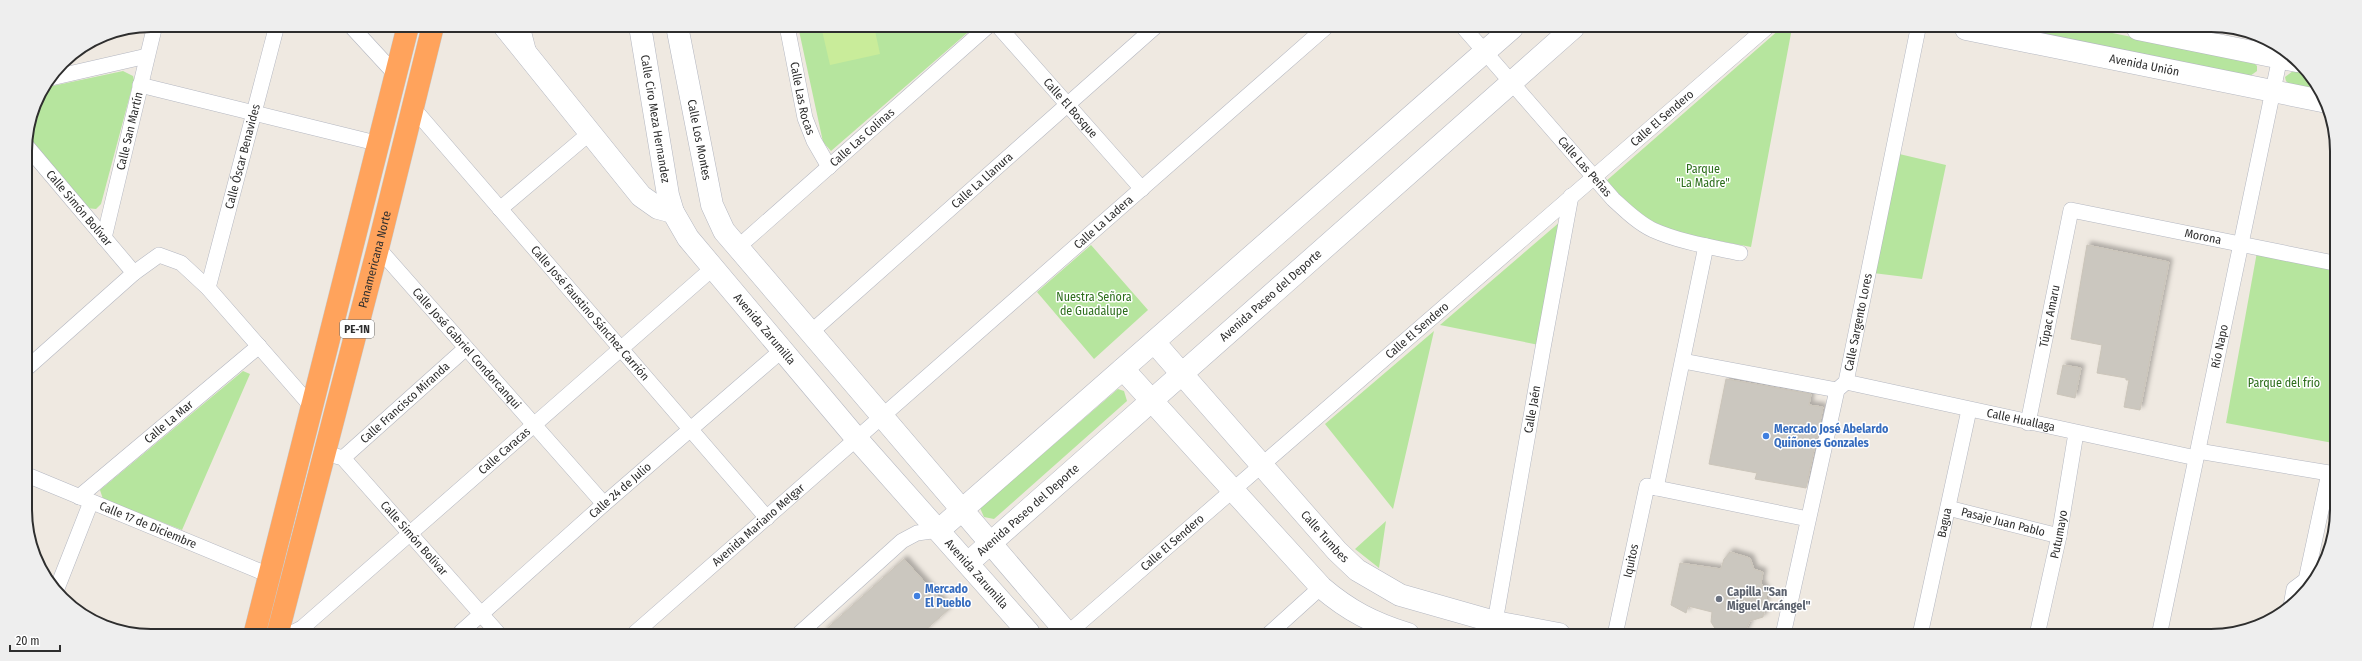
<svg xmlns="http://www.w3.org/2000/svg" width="2362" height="661" font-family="'Fira Sans Condensed',sans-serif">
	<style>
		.green { fill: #b6e59e }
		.pitch { fill: #c9ec9a }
		.building { fill: #cbc7bf; stroke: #cbc5ba; filter: url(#shadow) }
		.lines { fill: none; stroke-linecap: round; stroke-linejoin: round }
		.street-casing { stroke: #b4b7c1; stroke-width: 16 }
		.secondary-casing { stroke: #b4b7c1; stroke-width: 23 }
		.highway-casing { stroke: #c9c9c9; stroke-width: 23 }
		.street { stroke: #fff; stroke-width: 15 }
		.secondary { stroke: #fff; stroke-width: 22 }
		.highway { stroke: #ffa35c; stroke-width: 22 }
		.shop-dot { fill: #3f7fe0; stroke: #fff; stroke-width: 1.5 }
		.worship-dot { fill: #6b7280; stroke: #fff; stroke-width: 1.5 }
		.labels { text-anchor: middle; stroke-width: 3; stroke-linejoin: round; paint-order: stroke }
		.shield { fill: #fff; stroke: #6d6d6d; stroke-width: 1 }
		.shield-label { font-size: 11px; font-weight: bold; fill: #2e2e2e }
		.street-label { font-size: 12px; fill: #2e2e2e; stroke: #fff }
		.park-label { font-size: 12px; fill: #2c6e1b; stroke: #fff }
		.shop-label { font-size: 12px; font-weight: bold; fill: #366cbe; stroke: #fff; text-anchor: start }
		.worship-label { font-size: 12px; font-weight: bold; fill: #5b616d; stroke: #fff; text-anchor: start }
		.rim { fill: none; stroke: #2e2e2e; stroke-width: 2 }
	</style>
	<defs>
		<filter id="shadow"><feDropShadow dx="3.5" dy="-3.5" stdDeviation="2" flood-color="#0004"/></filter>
	</defs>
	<rect width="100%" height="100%" fill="#efe9e1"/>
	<path class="green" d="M798,26L974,27L831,151L823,142Z
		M1781,28H1792L1751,247C1712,239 1667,235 1634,210C1623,203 1614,191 1605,182Z
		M2020,29H2093L2253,62L2257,66V71L2250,76Z
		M123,71L133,76L134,80L101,204L96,209L86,208L27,137L38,96L43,88Z
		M2293,71L2309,75L2317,90L2290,85L2286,81L2285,77Z
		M1895,153L1946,165L1922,279L1873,273Z
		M1568,215L1544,346L1440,325Z
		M1091,245L1148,310L1094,359L1037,292Z
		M2257,252L2334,270L2333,443L2226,423Z
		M1434,331L1393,509L1325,424Z
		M243,371L250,374L182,530L103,499L100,490Z
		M1118,389L1124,391L1127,401L994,519L984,517L980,508Z
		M2333,510V542L2320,566Z
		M1386,521L1379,568L1355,549Z"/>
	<path class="pitch" d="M821,26H874L880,54L830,65Z"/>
	<path class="building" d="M2087,245L2169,262L2140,410L2124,407L2129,380H2126V378L2097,373L2102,345L2071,339Z
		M2063,365L2081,368L2075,398L2057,394Z
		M1726,379L1811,394L1809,405L1823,407L1806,488L1755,479L1757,473L1709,464Z
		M1730,552L1750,558L1754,569L1763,572L1761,583L1767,593L1763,617L1750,621L1745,632L1732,635L1716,630L1711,622L1712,612L1688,606L1686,613L1671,605L1680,563L1721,569L1724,559Z
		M904,559L949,609L922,633H822Z"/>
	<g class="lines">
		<defs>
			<g id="street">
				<path d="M350,25L397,76"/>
				<path d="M522,26L529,53"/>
				<path id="s1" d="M787,26L805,118L814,141L829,167"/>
				<path id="s2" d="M999,27L1142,189"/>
				<path id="s3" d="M1464,28L1613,199C1625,210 1638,223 1653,230C1680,242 1711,247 1740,253"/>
				<path d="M51,78L147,56"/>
				<path d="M140,85L380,144"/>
				<path id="s4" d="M413,108L767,518"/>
				<path id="s5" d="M25,144L134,273"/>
				<path d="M500,209L591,132"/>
				<path id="s6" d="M104,238L155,25"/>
				<path id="s7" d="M378,248L604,504"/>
				<path id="s8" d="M737,248L987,27"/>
				<path id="s9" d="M208,288L277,25"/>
				<path id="s10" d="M810,333L1155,27"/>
				<path d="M1683,361L1837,390"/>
				<path d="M26,369L134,273L159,255L181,263L208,288L312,407"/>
				<path id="s11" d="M1846,382L2196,458"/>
				<path id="s12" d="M2028,423L2071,210L2334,263"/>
				<path d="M2198,451L2329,473L2306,580L2294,589L2291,606"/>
				<path id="s13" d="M325,453L343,458L497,632"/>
				<path id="s14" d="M343,458L466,348"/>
				<path id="s15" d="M27,475L269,575"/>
				<path d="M1656,488L1706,246"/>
				<path id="s16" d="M79,497L259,346"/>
				<path id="s17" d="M1948,508L2059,536"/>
				<path d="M56,591L91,502"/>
				<path id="s18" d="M1495,622L1543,348L1571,196"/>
				<path id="s19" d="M294,632L302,628L713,268"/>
				<path id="s20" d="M461,632L604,504L781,351"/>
				<path id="s21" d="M635,633L1326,27"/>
				<path d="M800,633L902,541L917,533L939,530"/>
				<path id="s22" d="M1068,633L1766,28"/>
				<path d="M1269,634L1321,587"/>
				<path id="s23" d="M1615,635L1647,486L1808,519"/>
				<path id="s24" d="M1783,635L1837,390L1846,382L1918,29"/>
				<path id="s25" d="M1920,635L1969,410"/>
				<path id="s26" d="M2037,635L2059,536L2076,433"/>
				<path id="s27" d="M2159,636L2280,57"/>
			</g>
			<g id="secondary">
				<path d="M504,26L641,196L658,208L673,212"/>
				<path id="s28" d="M640,26L668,195L673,212L688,238L857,439L1029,633"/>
				<path id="s29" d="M677,26L712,205L724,231L1068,634"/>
				<path id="s30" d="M1966,29L2322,101"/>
				<path d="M2138,29L2297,61"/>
				<path id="s31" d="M1154,342L1337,551L1357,570L1400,595L1495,622L1559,634"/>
				<path d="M1123,369L1321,587C1349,611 1373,623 1408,634"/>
				<path d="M939,530L1512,28"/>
				<path id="s32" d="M968,563L1573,28"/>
			</g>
			<g id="highway">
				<path d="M255,632L408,26"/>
				<path id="s33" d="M278,632L378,248L433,26"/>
			</g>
		</defs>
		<use href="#street" class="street-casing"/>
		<use href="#secondary" class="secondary-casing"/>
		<use href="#highway" class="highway-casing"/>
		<use href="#street" class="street"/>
		<use href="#secondary" class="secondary"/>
		<use href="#highway" class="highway"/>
	</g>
	<g class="shop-dot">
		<circle cx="1766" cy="436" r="4"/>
		<circle cx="917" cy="596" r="4"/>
	</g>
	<circle class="worship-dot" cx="1719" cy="599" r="4"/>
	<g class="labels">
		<rect class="shield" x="340" y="320" width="34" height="18" rx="3"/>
		<g class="shield-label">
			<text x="357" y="333">PE-1N</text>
		</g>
		<g class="street-label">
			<text dy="4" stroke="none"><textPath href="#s30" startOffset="182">Avenida Unión</textPath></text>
			<text dy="4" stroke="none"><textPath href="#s1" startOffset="74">Calle Las Rocas</textPath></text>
			<text dy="4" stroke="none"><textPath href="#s2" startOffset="108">Calle El Bosque</textPath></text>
			<text dy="4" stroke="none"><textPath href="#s28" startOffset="94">Calle Ciro Meza Hernandez</textPath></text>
			<text dy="4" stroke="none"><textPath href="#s22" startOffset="786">Calle El Sendero</textPath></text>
			<text dy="4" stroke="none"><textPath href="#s6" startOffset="110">Calle San Martín</textPath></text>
			<text dy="4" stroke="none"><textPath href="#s8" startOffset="167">Calle Las Colinas</textPath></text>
			<text dy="4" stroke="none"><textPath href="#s29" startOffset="116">Calle Los Montes</textPath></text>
			<text dy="4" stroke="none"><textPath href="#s9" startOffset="136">Calle Óscar Benavides</textPath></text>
			<text dy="4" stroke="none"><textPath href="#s3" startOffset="184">Calle Las Peñas</textPath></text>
			<text dy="4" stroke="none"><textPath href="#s10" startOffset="230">Calle La Llanura</textPath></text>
			<text dy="4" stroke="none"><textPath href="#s5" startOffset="84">Calle Simón Bolívar</textPath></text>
			<text dy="4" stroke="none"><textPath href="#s21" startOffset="623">Calle La Ladera</textPath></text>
			<text dy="4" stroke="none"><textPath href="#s12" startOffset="352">Morona</textPath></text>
			<text dy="4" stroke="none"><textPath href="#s33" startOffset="385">Panamericana Norte</textPath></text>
			<text dy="4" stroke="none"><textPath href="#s32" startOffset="404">Avenida Paseo del Deporte</textPath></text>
			<text dy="4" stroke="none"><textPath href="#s4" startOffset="271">Calle José Faustino Sánchez Carrión</textPath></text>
			<text dy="4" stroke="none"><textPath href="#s12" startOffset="109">Túpac Amaru</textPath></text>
			<text dy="4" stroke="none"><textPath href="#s24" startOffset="324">Calle Sargento Lores</textPath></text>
			<text dy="4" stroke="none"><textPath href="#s28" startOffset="338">Avenida Zarumilla</textPath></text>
			<text dy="4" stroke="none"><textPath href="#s22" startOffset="462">Calle El Sendero</textPath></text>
			<text dy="4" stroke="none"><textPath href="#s27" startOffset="296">Río Napo</textPath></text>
			<text dy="4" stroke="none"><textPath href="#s7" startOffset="134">Calle José Gabriel Condorcanqui</textPath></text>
			<text dy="4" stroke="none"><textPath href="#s14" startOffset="83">Calle Francisco Miranda</textPath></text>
			<text dy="4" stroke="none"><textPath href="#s18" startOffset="216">Calle Jaén</textPath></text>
			<text dy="4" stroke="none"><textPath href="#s16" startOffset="117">Calle La Mar</textPath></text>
			<text dy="4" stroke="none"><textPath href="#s11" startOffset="179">Calle Huallaga</textPath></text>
			<text dy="4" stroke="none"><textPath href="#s19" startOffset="278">Calle Caracas</textPath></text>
			<text dy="4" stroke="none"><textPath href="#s20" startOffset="213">Calle 24 de Julio</textPath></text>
			<text dy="4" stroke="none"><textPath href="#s32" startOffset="80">Avenida Paseo del Deporte</textPath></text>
			<text dy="4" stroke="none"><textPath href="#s17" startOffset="57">Pasaje Juan Pablo</textPath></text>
			<text dy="4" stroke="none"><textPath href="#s25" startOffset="115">Bagua</textPath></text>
			<text dy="4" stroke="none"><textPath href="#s15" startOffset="131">Calle 17 de Diciembre</textPath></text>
			<text dy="4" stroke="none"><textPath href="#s21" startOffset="164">Avenida Mariano Melgar</textPath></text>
			<text dy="4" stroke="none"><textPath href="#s26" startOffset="103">Putumayo</textPath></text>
			<text dy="4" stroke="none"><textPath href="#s31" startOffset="259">Calle Tumbes</textPath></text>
			<text dy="4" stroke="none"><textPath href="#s13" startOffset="126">Calle Simón Bolívar</textPath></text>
			<text dy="4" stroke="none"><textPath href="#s22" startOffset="138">Calle El Sendero</textPath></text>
			<text dy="4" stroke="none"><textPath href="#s23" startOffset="76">Iquitos</textPath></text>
			<text dy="4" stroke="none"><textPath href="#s28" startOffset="662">Avenida Zarumilla</textPath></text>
		</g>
		<g class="park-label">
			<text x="1703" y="173">Parque<tspan x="1703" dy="14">"La Madre"</tspan></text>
			<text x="1094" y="301">Nuestra Señora<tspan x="1094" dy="14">de Guadalupe</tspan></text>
			<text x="2284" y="387">Parque del frio</text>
		</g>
		<g class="shop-label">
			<text x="1774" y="433">Mercado José Abelardo<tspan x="1774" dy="14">Quiñones Gonzales</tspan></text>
			<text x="925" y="593">Mercado<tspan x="925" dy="14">El Pueblo</tspan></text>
		</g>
		<g class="worship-label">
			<text x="1727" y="596">Capilla "San<tspan x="1727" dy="14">Miguel Arcángel"</tspan></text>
		</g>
	</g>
	<path d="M0 0H2362V661H0ZM151 32H2211A119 119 0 0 1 2330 151V510A119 119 0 0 1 2211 629H151A119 119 0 0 1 32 510V151A119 119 0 0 1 151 32Z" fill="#eee" fill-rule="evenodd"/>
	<path class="rim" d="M151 32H2211A119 119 0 0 1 2330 151V510A119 119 0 0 1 2211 629H151A119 119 0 0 1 32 510V151A119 119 0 0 1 151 32Z"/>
	<path d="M10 645v6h50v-6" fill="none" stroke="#2e2e2e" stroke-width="2"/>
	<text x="16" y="645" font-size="12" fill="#2e2e2e" stroke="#ffffff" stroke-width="3" paint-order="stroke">20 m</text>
</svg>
